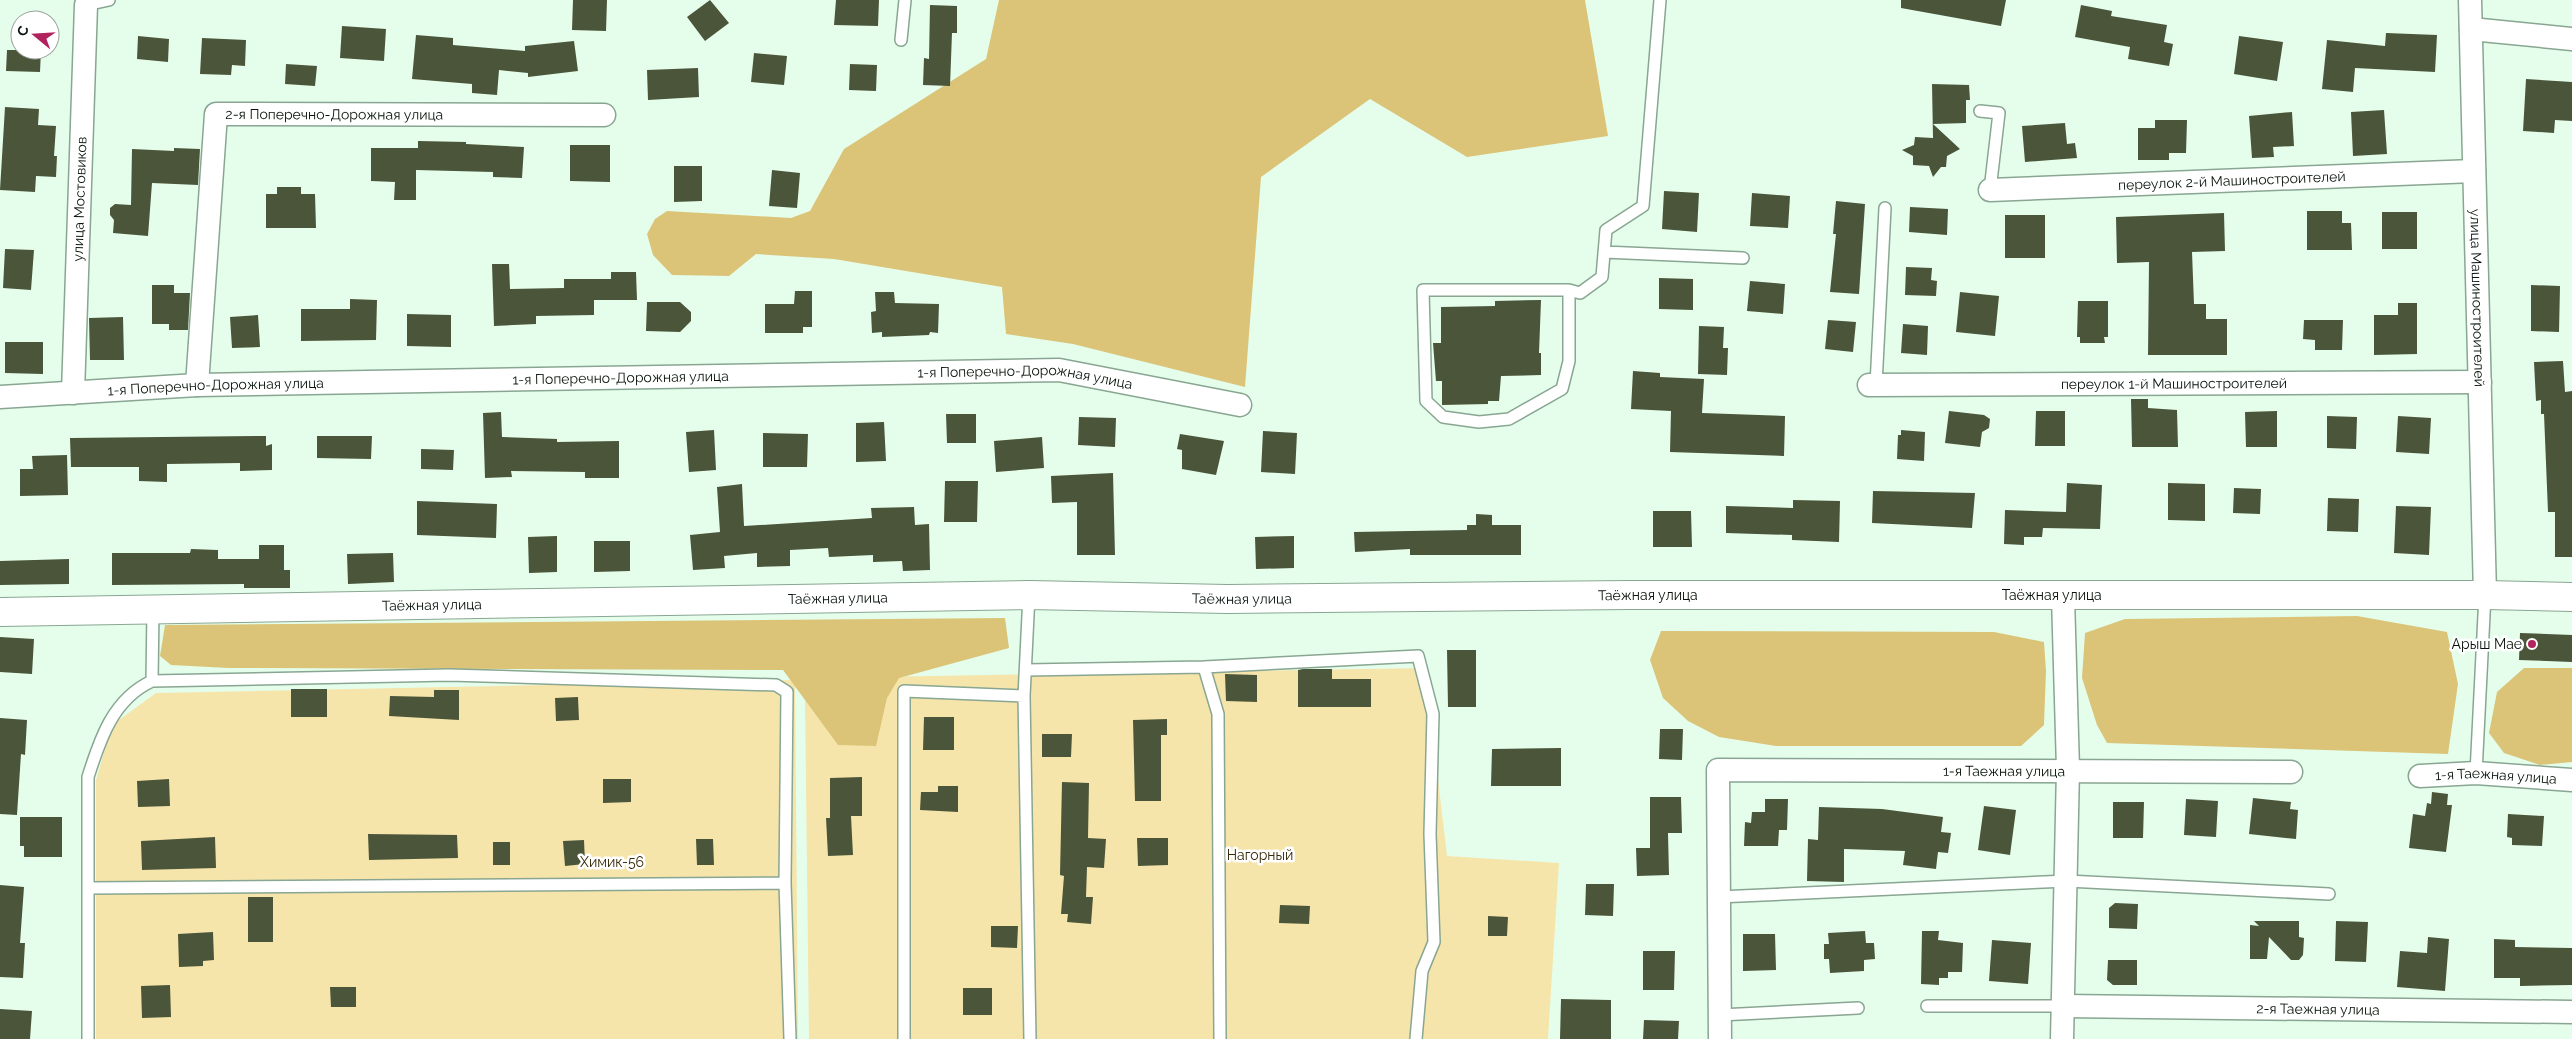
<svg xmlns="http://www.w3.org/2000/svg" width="2572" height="1039" font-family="Raleway,sans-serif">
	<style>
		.green { fill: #f6e5ab }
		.forest { fill: #dbc478 }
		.building { fill: #4b5539 }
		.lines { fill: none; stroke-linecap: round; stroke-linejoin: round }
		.lane-casing { stroke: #88a691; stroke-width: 14 }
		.street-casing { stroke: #88a691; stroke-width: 25 }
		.secondary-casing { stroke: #88a691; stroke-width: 30 }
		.lane { stroke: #fff; stroke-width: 11 }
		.street { stroke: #fff; stroke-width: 22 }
		.secondary { stroke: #fff; stroke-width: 28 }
		.poi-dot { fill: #b1235c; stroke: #fff; stroke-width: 2 }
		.labels { text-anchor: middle; stroke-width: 5; stroke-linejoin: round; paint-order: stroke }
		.street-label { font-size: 14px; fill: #08130b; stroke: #fff }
		.poi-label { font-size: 14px; fill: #08130b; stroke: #fff; text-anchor: end }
		.park-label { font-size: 14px; fill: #342a07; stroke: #fff }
	</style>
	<rect width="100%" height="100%" fill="#e5feec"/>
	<path class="green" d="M1425,668L1447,856L1559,863L1548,1039H809L805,703L808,678Z
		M795,680L798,1039H96V780L112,725L156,693Z"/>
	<path class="forest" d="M999,0H1585L1608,136L1467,157L1370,99L1261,177L1245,387L1073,344L1006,334L1002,287L834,259L756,254L729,276L672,275L653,255L647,234L655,219L667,211L791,218L810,211L844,149L986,59Z
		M2357,616L2447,632L2458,684L2448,754L2107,743L2097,725L2082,678L2085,633L2125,619Z
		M1005,618L1009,648L899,678L887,698L876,746L838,745L783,670L228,668L171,665L160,656L165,625Z
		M1661,631L1994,632L2044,642L2046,671L2044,725L2021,746H1776L1719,737L1688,721L1663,698L1650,660Z
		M2524,668H2572V762L2540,765L2504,753L2489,733L2497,692Z"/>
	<path class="building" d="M573,0H607L606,31L572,30Z
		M710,0L729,23L705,41L687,17Z
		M836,0H879L878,26L834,25Z
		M1901,0H2006L2001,26L1901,8Z
		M930,5L957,6V33H952L950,86L923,85L924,58L929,59Z
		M2081,5L2112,11L2111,16L2167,25L2164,42L2173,44L2169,66L2128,59L2130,47L2075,37Z
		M342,26L386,29L384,61L340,58Z
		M2386,33L2437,35L2435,72L2355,68L2353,92L2322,89L2327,40L2385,46Z
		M416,35L453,38V45L525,51V46L574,41L578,71L528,77V73L499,70L497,95L472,93V84L412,79Z
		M138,36L169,39L168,62L137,59Z
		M2239,36L2283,42L2277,81L2234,74Z
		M202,38L246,40L245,66L232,65L231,75L200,74Z
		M7,50H41L40,72L6,71Z
		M754,53L787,56L784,85L751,82Z
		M286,64L317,66L315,86L285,84Z
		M850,64L877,65L876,91L849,90Z
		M698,68L699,97L648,100L647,70Z
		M2526,79L2572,82V121L2555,120L2554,133L2523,131Z
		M1932,84L1969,85L1970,100H1966V123L1933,124L1960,149L1947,156L1946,167H1941L1933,177L1929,166L1913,165V156L1902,150L1914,145L1915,137L1933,138Z
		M5,107L39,109L38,125L56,126L54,156H57L56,177L36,176L35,192L0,190Z
		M2384,110L2387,154L2353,156L2351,112Z
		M2292,112L2294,146L2273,147L2274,157L2252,158L2249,116Z
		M2155,120H2187L2186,153H2169V160H2138V128H2155Z
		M2065,123L2067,144L2075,143L2077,158L2025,162L2022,126Z
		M418,141L466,142V144L524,147L522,178L493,177V172L416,170V200H394L395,182L371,181V148H418Z
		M570,145H610V182L570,181Z
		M174,148L200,149L198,185L152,183L148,236L113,233L114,220L110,215V208L115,204L131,205L132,149L174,151Z
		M674,166H702V201L674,202Z
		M772,170L800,173L797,208L769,206Z
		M277,187H301V194H315L316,228H266V194H277Z
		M1664,191L1699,193L1697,232L1662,229Z
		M1752,193L1790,196L1788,228L1750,226Z
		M1836,201L1865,204L1859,294L1830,292L1836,234H1833Z
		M1910,207L1948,209L1947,235L1909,232Z
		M2307,211H2342V223H2351L2352,250H2307Z
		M2382,212H2417V249H2382Z
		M2224,213L2225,251L2192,252L2194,304H2206V319H2227V355H2148L2149,262L2117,263L2116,217Z
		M2005,215H2045V258H2005Z
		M5,249L34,250L31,290L3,288Z
		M492,264H509L510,289L564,288V279H611V272H636L637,300H594V315L536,316V324L494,326Z
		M1906,267L1932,268L1931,280L1937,281L1936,296L1905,295Z
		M1659,278L1693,279V310L1659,309Z
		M1750,281L1785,284L1783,314L1747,311Z
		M152,285H174V293H190L188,330H169V324H152Z
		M2531,285L2560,286L2559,332L2531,331Z
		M795,291H812V327H803V333H765V304H794Z
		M875,292H894L895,303L939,304L938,333L930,332L929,335L882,337V332L872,333L871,312L876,311Z
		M1960,292L1999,296L1995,336L1956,332Z
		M350,299L377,300L376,340L301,341V309H350Z
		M1541,300L1539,353H1541V375L1501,376L1499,401H1488V404L1442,405V381H1436L1433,343H1441V307L1495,306V301Z
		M2078,301H2108V337H2104L2105,343H2080V337H2077Z
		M647,302H680L691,312V321L680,332L646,331Z
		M2398,303H2417V354L2374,355V315H2398Z
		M407,314L451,315V347L407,346Z
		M258,315L260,347L232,348L230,317Z
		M123,317L124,360H90L89,318Z
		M1828,320L1856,322L1853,352L1825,349Z
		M2304,320H2343L2342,350H2315V340L2303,339Z
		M1903,324L1928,326L1927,355L1901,353Z
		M1699,326L1724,327L1723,348H1728L1727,375L1698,374Z
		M5,342H43V374L5,373Z
		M2563,361L2565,392L2572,391V557H2555V512H2548L2544,414H2541V400L2536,401L2534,362Z
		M1633,371L1660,373V377L1704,379L1702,413L1785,416L1784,456L1670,452L1671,411L1631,409Z
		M2131,399H2148V408L2177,410L2178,447H2132Z
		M1949,411L1984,415L1990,419L1989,428L1982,432L1980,447L1945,443Z
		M2036,411H2065V446H2035Z
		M2277,411V447H2246L2245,412Z
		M501,412L502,437L557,439V442L619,441V478H585V472L511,471L512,477L485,478L483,413Z
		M946,414H976V443H947Z
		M2327,416L2357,417L2356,449L2327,448Z
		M2398,416L2431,418L2429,454L2396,452Z
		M1079,417L1116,418L1115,447L1078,445Z
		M884,422L886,461L856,462V423Z
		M714,430L716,470L689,472L686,432Z
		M1901,430L1925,432L1924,461L1897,459L1898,435H1901Z
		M1263,431L1297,433L1295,474L1261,472Z
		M763,433L808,434L807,467H763Z
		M1180,434L1224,441L1216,475L1182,469V450L1177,449Z
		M266,436V446L272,444V470L240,471V463L167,464V482L139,481V467H71L70,438Z
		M317,436H372L371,459L317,458Z
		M1042,437L1044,468L996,472L994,441Z
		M421,449L454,450L453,470L421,469Z
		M67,455L68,495L20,496V469H33L32,456Z
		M1113,473L1115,555H1077V502L1052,503L1051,476Z
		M945,481H978L977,522H944Z
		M2067,483L2102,485L2100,529L2043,528L2042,537H2024V545L2004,544L2005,510L2066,512Z
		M2168,483L2205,484V521L2168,520Z
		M742,484L744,526L872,518L871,508L914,507L915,525L929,524L930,570L903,571L902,561L873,562V555L829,557L828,548L790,550V566L757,567V553L724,556L725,568L693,570L690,535L720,532L717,487Z
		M2234,488L2261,489L2260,514L2233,513Z
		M1873,491L1975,493L1972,528L1872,523Z
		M2328,498L2359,499L2358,532L2327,531Z
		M1793,500L1840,501L1839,542L1792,540V535L1726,533V506L1793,508Z
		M417,501L497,504L496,538L417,535Z
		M2396,506L2431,507L2429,555L2394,553Z
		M1653,511H1691L1692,547H1653Z
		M1476,514L1492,515V525H1521V555H1410V549L1355,552L1354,532L1467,530V525H1476Z
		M557,536V572L529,573L528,537Z
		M1294,536V568L1256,569L1255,537Z
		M594,541H630V571L594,572Z
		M259,545H284V570H290V588H244V584L112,585V553H190L191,549L218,550V559H259Z
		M393,553L394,582L348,584L347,554Z
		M69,559V584L0,585V561Z
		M2520,633L2572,635V662L2519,660Z
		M0,637L34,639L32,674L0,672Z
		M1447,650H1476V707H1448Z
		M1303,669H1332V679H1371V707H1298V670Z
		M1225,674L1257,675V702L1226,701Z
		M291,689H327V717H291Z
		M434,690H459V720L389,716L390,696L434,697Z
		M578,697L579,720L556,721L555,698Z
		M924,717H954V750H923Z
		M0,718L27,720L25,755L21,754L17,815L0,814Z
		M1167,719V735H1161V801H1135L1133,720Z
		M1660,729H1683L1682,760L1659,759Z
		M1042,734H1072L1071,757H1042Z
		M1561,748V786H1491L1492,749Z
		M862,777V816H851L853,855L828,856L826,818H830V778Z
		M169,779L170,806L138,807L137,781Z
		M603,779H631V802L603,803Z
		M1062,782L1089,783L1088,838L1106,839L1104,868L1087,867L1086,897H1093L1091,924L1067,922L1068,914H1061L1064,876L1060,875Z
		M938,786H958V812L920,810L921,792H938Z
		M2432,792L2448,794L2447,805H2452L2446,852L2409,848L2413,814L2425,816L2427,803L2431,804Z
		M1650,797H1681L1682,833H1668L1669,875L1637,876L1636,848H1650Z
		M2253,798L2291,802L2290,809L2298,810L2296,839L2249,834Z
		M1765,799H1788L1787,830H1779L1778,846H1744L1745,822L1751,823L1752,812H1765Z
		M2186,799L2218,801L2216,837L2184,835Z
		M2113,802H2144L2143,838H2113Z
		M1984,806L2016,810L2010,855L1978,850Z
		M1819,807L1882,809L1943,817L1941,832L1951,833L1948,853L1938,852L1936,869L1903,865L1905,851L1844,849V882L1807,881L1808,839L1818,840Z
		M2508,814L2544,816L2542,846L2512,845V838L2507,837Z
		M20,817H62V857H24V846H20Z
		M368,834L457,835L458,858L369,860Z
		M215,837L216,868L142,870L141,841Z
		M1137,838H1168V865L1138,866Z
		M696,839H713L714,865H697Z
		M584,840L585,864L565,866L563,841Z
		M493,842H510V865H493Z
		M1586,884H1614L1613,916L1585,915Z
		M0,885L24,887L20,943H25L23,978L0,977Z
		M248,897H273V942H248Z
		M2115,903L2138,904L2137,929L2109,928V908Z
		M1280,905L1310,906L1309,924L1279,923Z
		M1488,916L1508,917L1507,936H1488Z
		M2254,921H2299V937L2304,938L2303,955L2299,960H2291L2269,937L2267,959H2250V925L2259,926Z
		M2336,921L2368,922L2366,962L2335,961Z
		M991,926H1018L1017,948L991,947Z
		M1865,931L1866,943H1874L1875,959L1864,960V971L1830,973L1829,959H1824V944H1829L1828,933Z
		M1922,931H1939L1938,940L1963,943L1962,972H1948V978H1939V985L1921,984Z
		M213,932L214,960L203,961V966L179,967L178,934Z
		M1743,934H1775L1776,970L1743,971Z
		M2428,937L2449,939L2445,991L2397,987L2400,951L2427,953Z
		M2494,939L2515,940V947L2572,948V985L2520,986V978H2494Z
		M1992,940L2031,943L2028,984L1989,981Z
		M1643,951H1675L1674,990H1643Z
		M2108,960H2137V985H2113L2107,980Z
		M170,985L171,1017L142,1018L141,986Z
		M330,987H356V1007H331Z
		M963,988H992V1015H963Z
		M1561,999L1611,1000V1039H1560Z
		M0,1009L32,1011L30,1039H0Z
		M1644,1020L1679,1021L1678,1039H1643Z"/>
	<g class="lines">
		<defs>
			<path id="lane" d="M86,5L109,0
				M901,40L905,0
				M1980,111L1999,113L1990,190
				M1604,252L1743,258
				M1569,290H1423L1426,401L1443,417L1479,422L1509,419L1562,389L1569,361V290L1580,293L1602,277L1606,230L1643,206L1660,0
				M1876,385L1885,208
				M1204,667L1418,656L1433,714L1430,834L1434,942L1422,971L1416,1039
				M1026,670L1204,667L1218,714L1220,1039
				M152,681L449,675L776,685L787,692L785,883L790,1039
				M1024,696L1030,1039
				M2476,773L2485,595
				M89,888L785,883
				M1718,897L2067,881L2329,894
				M1927,1006H2064
				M1720,1015L1858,1008
				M88,1039V777C100,739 113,699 152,681L153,610
				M904,1039V691L1024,696L1029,595"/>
			<g id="street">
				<path id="s1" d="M2470,0L2485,595"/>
				<path d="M2471,29L2572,39"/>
				<path id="s2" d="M1990,190L2474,171"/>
				<path id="s3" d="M197,385L216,114L604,115"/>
				<path id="s4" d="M1869,385L2480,382"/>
				<path id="s5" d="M73,393L86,5"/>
				<path id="s6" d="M0,397L197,385L1059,370L1240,405"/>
				<path id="s7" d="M2420,776L2476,773L2572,780"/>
				<path id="s8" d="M2064,1006L2572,1012"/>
				<path id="s9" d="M1720,1039L1718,770L2291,772"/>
				<path d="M2062,1039L2068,769L2063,597"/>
			</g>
			<g id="secondary">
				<path id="s10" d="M0,612L1029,595L1227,599L1629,595H2485L2572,597"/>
			</g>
		</defs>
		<use href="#lane" class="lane-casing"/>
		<use href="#street" class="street-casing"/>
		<use href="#secondary" class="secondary-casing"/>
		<use href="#lane" class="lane"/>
		<use href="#street" class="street"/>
		<use href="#secondary" class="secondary"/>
	</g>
	<circle class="poi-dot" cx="2532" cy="644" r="5"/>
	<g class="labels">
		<g class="street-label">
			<text dy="5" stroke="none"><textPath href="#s3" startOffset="390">2-я Поперечно-Дорожная улица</textPath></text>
			<text dy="5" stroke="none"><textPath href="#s2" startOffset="242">переулок 2-й Машиностроителей</textPath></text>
			<text dy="5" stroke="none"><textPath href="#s5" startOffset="194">улица Мостовиков</textPath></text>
			<text dy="5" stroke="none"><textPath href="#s1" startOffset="298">улица Машиностроителей</textPath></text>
			<text dy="5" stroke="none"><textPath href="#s6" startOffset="621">1-я Поперечно-Дорожная улица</textPath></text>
			<text dy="5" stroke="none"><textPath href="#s6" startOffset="1026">1-я Поперечно-Дорожная улица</textPath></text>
			<text dy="5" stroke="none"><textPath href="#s4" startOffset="305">переулок 1-й Машиностроителей</textPath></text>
			<text dy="5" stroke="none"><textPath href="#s6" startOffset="216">1-я Поперечно-Дорожная улица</textPath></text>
			<text dy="5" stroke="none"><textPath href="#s10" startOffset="1648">Таёжная улица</textPath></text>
			<text dy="5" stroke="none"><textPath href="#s10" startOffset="2052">Таёжная улица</textPath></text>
			<text dy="5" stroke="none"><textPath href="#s10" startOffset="838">Таёжная улица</textPath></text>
			<text dy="5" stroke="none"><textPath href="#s10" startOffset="1242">Таёжная улица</textPath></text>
			<text dy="5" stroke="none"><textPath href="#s10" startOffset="432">Таёжная улица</textPath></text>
			<text dy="5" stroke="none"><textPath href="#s9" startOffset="555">1-я Таежная улица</textPath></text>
			<text dy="5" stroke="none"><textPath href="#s7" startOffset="76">1-я Таежная улица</textPath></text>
			<text dy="5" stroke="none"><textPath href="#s8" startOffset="254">2-я Таежная улица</textPath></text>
		</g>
		<g class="poi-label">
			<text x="2522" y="649">Арыш Мае</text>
		</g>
		<g class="park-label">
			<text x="1260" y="860">Нагорный</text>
			<text x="612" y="867">Химик-56</text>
		</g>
	</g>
	<g transform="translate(35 35) rotate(288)"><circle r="24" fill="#ffffff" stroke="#9ca19d"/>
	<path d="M0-4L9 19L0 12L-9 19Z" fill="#b1235c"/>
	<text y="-8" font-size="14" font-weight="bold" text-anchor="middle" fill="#08130b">С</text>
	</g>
</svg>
